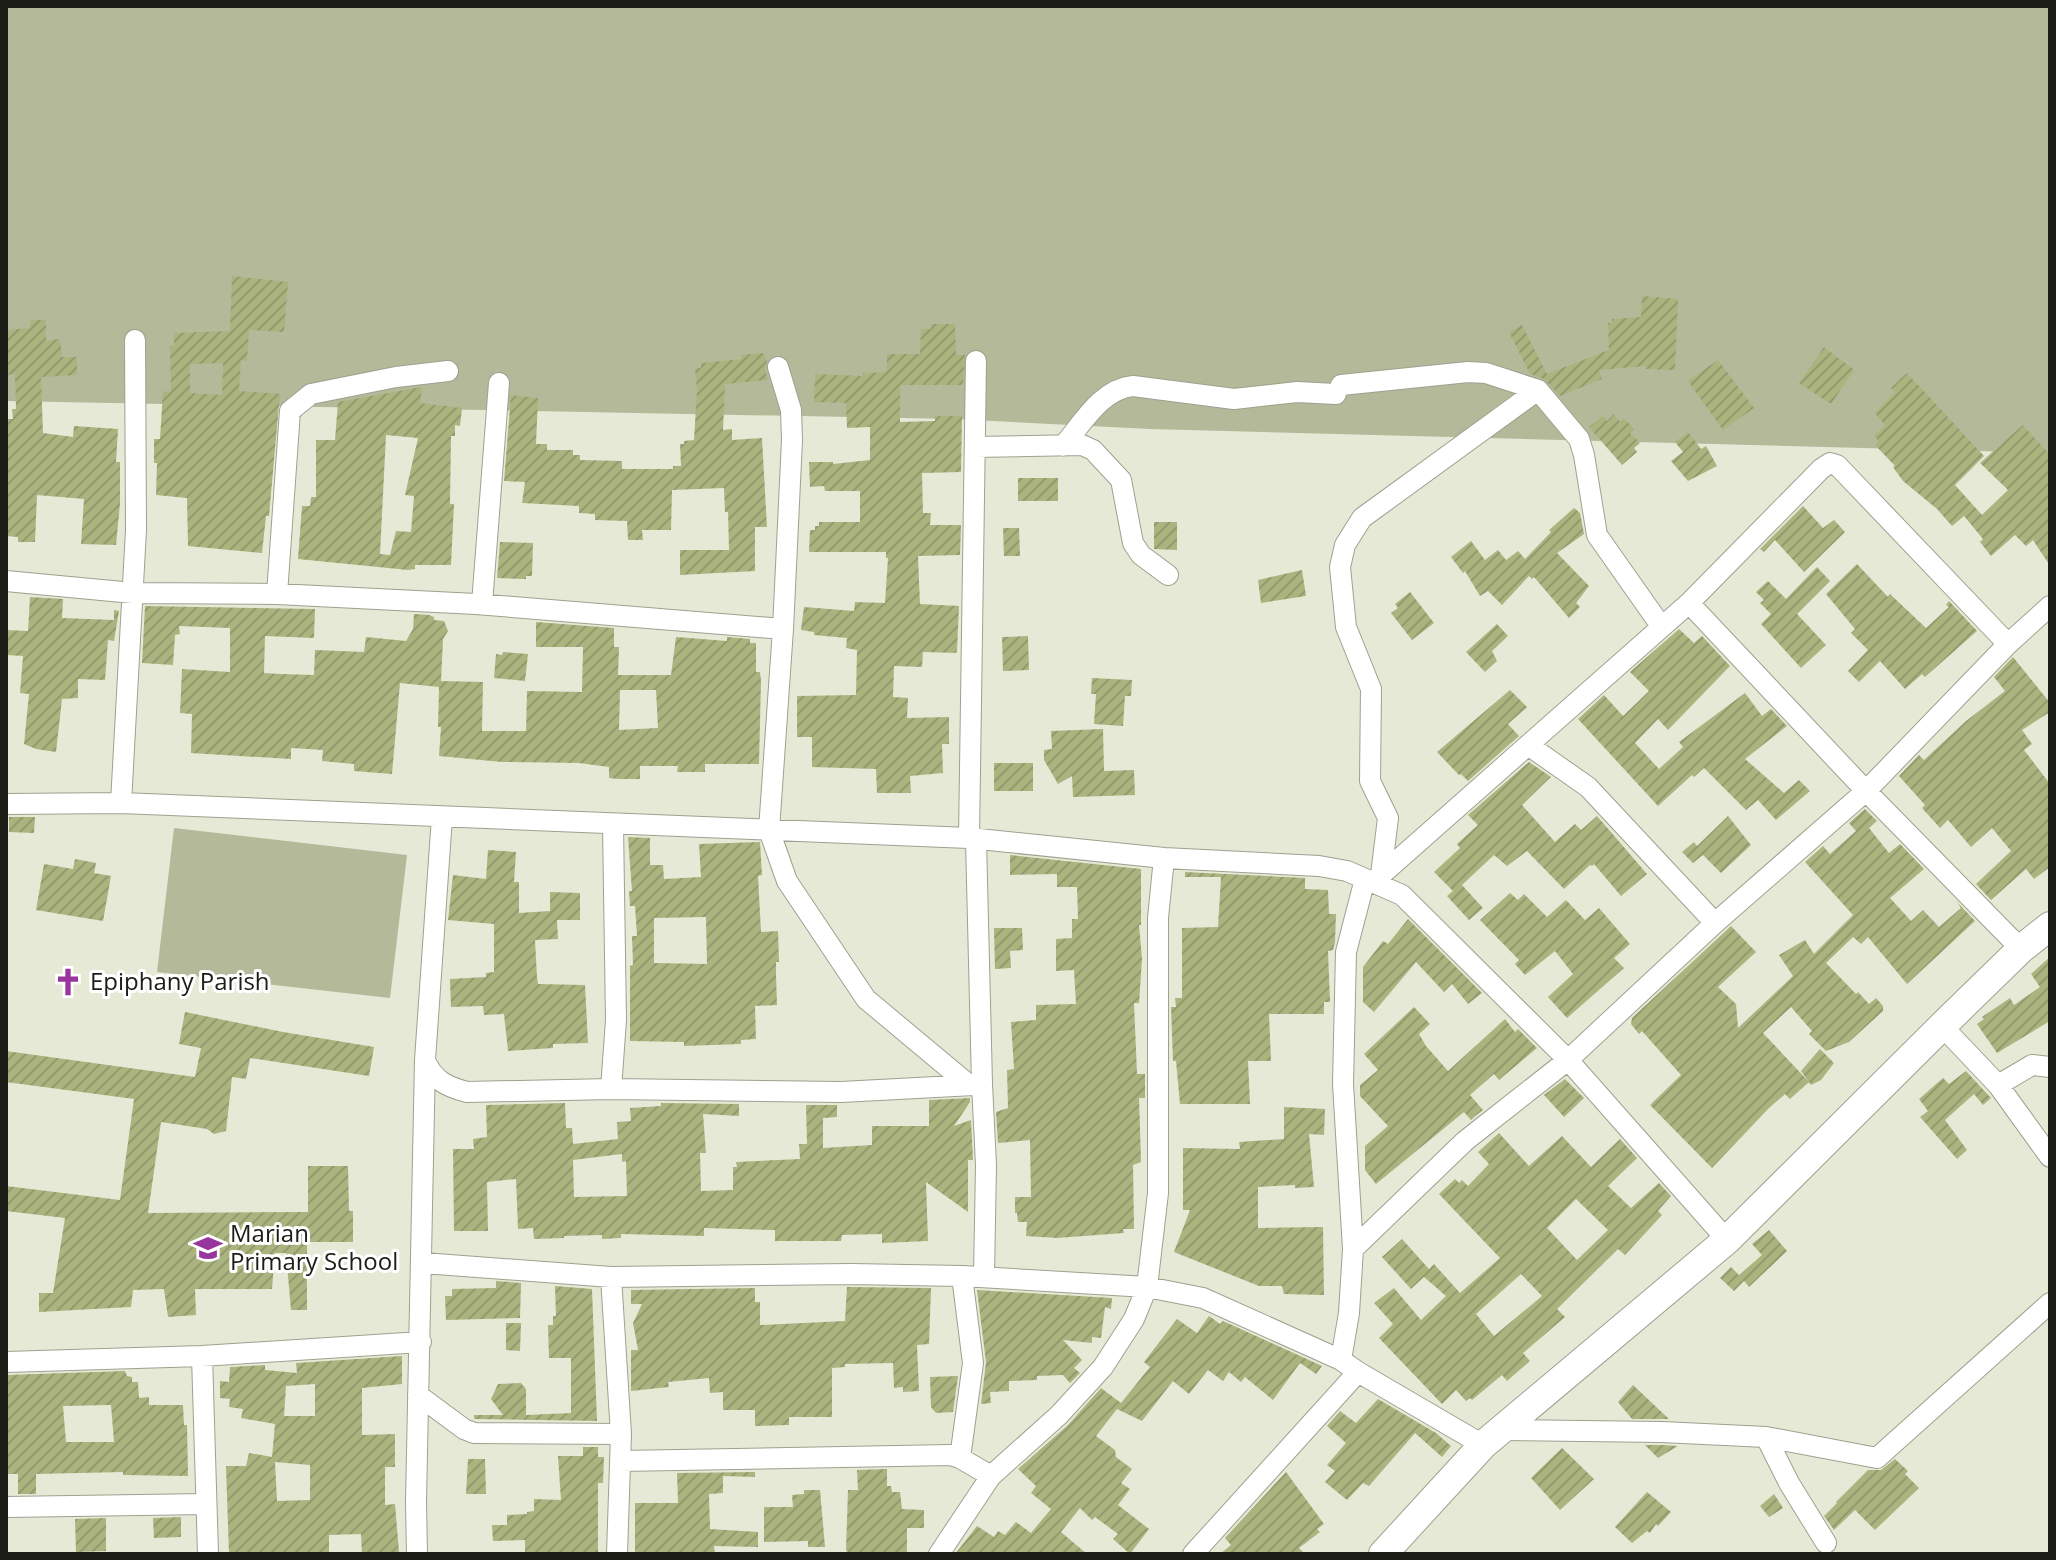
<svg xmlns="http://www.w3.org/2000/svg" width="2056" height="1560" font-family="'Open Sans',sans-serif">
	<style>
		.grass { fill: #b4b999 }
		.building { fill: url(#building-hatch); fill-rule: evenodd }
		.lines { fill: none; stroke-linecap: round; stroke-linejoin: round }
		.street-casing { stroke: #9ea18f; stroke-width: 22 }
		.secondary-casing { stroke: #9ea18f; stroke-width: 30 }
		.street { stroke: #fff; stroke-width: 20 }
		.secondary { stroke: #fff; stroke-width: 28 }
		.labels { text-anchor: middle; stroke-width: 6; stroke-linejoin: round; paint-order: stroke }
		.poi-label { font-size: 24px; fill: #1b1d16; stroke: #fff; text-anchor: start }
	</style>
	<defs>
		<pattern id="building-hatch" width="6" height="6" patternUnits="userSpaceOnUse" patternTransform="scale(2)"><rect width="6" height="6" fill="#abb47f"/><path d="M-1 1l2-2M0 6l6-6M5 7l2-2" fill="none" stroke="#939a6d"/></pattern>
	</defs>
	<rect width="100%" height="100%" fill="#e6e9d6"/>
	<path class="grass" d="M6,6H2050V453L1150,429L954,419L6,401Z
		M174,828L407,855L390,998L157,972Z"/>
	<path class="building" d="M232,276L288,282L284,332L249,330L247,361L241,360L239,391L280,394L269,516H266L262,553L188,546L187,498L156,495L157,463H154V439H160L163,391L171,392L170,346H174V333L230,331ZM223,363L222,395L190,393V364Z
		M1642,296L1678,299L1675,370L1646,369V366L1599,370L1602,379L1560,396L1544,379L1530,374L1509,332L1522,325L1547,374L1609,350L1608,323H1612V319L1641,317Z
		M30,320H46V341L60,339L62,357H77V375L41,377L43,433L73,437L74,426L118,429L116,462H120V504L116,545L81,544L84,499L37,495L35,542H18V537L6,536V419H13L12,409H16L15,374L6,375V330L30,328Z
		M931,324H955L956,355H965L963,385H900V422L935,421V416H962L961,472L922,473L923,513H931L930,525H961L960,555L918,556L920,604L959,606L957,651L956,653L923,652L922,667L894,666L893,697L908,698L907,718L949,717V744H942L943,773L910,776L911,793H877L876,769L812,767V737H797V696L856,695L857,650L846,648L847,638L814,635V632L801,630L804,607L854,611L855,602L885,603L888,558H886V552H809L810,530H815V526H819V522H860V491H825L824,486L810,487L809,462H833V464L870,460V427L847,428L846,403L814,402L815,374L863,376V373L887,372V354H920L921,329H931Z
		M1824,347L1854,370L1831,404L1799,383Z
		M763,353L767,361L765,370L768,380L725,384L723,430L732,429V440L762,438L767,527H755V571L680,575V550H729L728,512H725L724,488L672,490L671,530H642L643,540H628L627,521L595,520V514L579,513V506L522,503L525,482L504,481L511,395L538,398L536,444H547V450H573V455H580V460L622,461V469H673V466H681L680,444H684V441L694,440L697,390L695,368H701V363L742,359L741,355Z
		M1718,360L1754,408L1723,430L1688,381Z
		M1907,373L1984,456L1955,485L1982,515L2008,490L1980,463L2023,425L2050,455V566L2033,540L2026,546L2015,535L1991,556L1980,542L1983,539L1964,516L1952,526L1937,509L1903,481L1893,467L1895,466L1875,445L1879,441L1874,436L1885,425L1875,413L1895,392L1891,388Z
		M422,387L420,403L462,408L460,426L455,425V436H451L450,504H454L451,565H415V569L408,570L298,559L302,506H310L311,497H316V440H335L338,402ZM386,435L418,438L405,495L414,496L411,532L396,531L390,555L380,554Z
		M1614,414L1620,422L1624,418L1634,429L1630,433L1640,443L1634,448L1637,452L1622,465L1589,427L1603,416L1607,421Z
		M1688,432L1701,449L1706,446L1717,466L1688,481L1671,461L1683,452L1675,442Z
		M1018,478H1058V501H1018Z
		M1803,506L1823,528L1834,520L1845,532L1804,572L1775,540L1764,552L1760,549Z
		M1574,508L1580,513L1584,534L1557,553L1589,586L1576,603L1580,607L1569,618L1534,577L1532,579L1529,576L1502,605L1488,591L1480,596L1465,571L1463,573L1451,557L1471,541L1485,560L1498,550L1506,560L1518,551L1525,559L1551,532L1549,530Z
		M1154,522H1177V550L1154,549Z
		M1003,528H1019L1020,556H1004Z
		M500,542L533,543L532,576H526V579L497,578Z
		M1857,564L1888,597L1890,594L1926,628L1949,607L1946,605L1949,601L1977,631L1925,677L1922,674L1905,689L1880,661L1859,682L1848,671L1868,650L1851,633L1855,629L1826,594Z
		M1817,567L1830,581L1797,614L1826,645L1801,668L1761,624L1771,614L1760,603L1764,600L1756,592L1768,581L1786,599Z
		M1302,570L1306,596L1261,603L1258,580Z
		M1410,592L1434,623L1412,640L1391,613L1398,608L1395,604Z
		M30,597L63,599L62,618L114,620V610L119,611L114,641L108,640L105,680L78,679V698L62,699L56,752L36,749L24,744L29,694L20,693L23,656L6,655V630L28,631Z
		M145,606L315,609L314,638L265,636L264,673L281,674L314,675L315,650L364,652L366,637L406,641L413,629L414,614L429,615L434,617V620L444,621L448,631L443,639L441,681L483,682L482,731H526L527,691L582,692L583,647H536V622L614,628V647H619L618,675H671L676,637L727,641V637L750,639V643H756V672H760L761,681L759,764H705V772H677L678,766H640V779H618L609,778V767L579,763L502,762L439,756L441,727H438L439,687L400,683L392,774L354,771V764L322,761L323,750L291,748V759L191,753L192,714L180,713L182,669L230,672V628L179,626L180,634L175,635L173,665L142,663ZM620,690H656L658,728L619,730Z
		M1497,624L1508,636L1492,651L1497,661L1485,672L1466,652Z
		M1679,629L1694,643L1702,636L1730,666L1668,730L1658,719L1635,743L1659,769L1683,747L1679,742L1745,693L1762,716L1771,709L1787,726L1745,759L1784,793L1799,780L1810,791L1776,820L1758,800L1746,810L1704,768L1694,777L1692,775L1658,806L1578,719L1604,695L1623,716L1649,691L1630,672Z
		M1028,636L1029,670L1003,671L1002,637Z
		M503,652L528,654L525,681L494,678L496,654L502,655Z
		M2013,657L2050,703V712L2022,730L2032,744L2024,750L2050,784V867L2034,879L2026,869L1991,900L1976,884L2011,851L1992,828L1971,847L1948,820L1940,828L1922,808L1925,805L1899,776L1919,755L1924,760L1966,721L2005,691L1994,677Z
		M1092,678L1132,680L1131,696H1125L1123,726L1094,724L1096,694H1091Z
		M1510,690L1527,707L1508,724L1519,736L1468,781L1461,774L1459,775L1437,752Z
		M1103,729L1104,771L1134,770L1135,795L1073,797L1072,776L1058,784L1044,760V750L1052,749L1051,731Z
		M1529,762L1551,777L1522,805L1555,842L1575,824L1581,830L1597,816L1647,874L1621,896L1594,864L1592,866L1590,865L1564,889L1527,851L1507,866L1494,855L1462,885L1483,908L1469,920L1447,896L1453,891L1434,872L1460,848L1457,844L1478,825L1468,815Z
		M994,763H1033V791H994Z
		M1865,809L1877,821L1869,828L1889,853L1900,844L1924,869L1890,898L1911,921L1923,910L1939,927L1961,908L1956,901L1975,921L1907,984L1868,937L1861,944L1853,937L1826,963L1856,994L1858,992L1869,1004L1876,998L1883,1006V1011L1849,1042L1826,1051L1809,1034L1812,1031L1791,1007L1763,1033L1809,1082L1790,1099L1785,1094L1769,1108L1712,1168L1650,1105L1681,1075L1642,1031L1639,1034L1631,1024L1632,1018L1731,926L1756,952L1718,987L1736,1004L1738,1028L1793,976L1779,955L1805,940L1814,954L1853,915L1805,862L1823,846L1830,854L1856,831L1849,823Z
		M1728,816L1751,845L1721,873L1703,855L1693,863L1682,852L1694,842L1697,846Z
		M9,817H35L34,833L9,832Z
		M628,837L650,838V865H663L664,879L701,877L699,844L760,842L762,875L758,876L761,932L778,931L779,962H776V975L777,1005L755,1006L756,1039L741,1040V1044L684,1046V1042L630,1041V966L633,965L632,936H637L635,906H630L629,891H632ZM706,917L707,964L654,963V918Z
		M488,850L516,852L514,882H519V913L550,911V892L580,893V920H557L558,939L535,940L537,977L538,984L585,985L588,1043L553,1044V1048L508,1051L504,1014L484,1015L483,1006L451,1007L450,979L486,977V973L494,972V924L448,920L453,875L486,879Z
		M1010,855L1141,869V925H1139L1142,959L1139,1003H1134L1137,1074H1145V1098H1139L1141,1162L1133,1165L1134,1229H1123L1124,1233L1057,1238L1026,1236L1027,1222H1018L1017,1213H1015V1197H1031L1030,1140L998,1143L996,1112L1008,1108L1007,1070L1014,1069L1011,1022L1036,1020V1005L1076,1004L1074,970L1056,971V939L1072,938V919H1078L1077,887H1057V874L1010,875Z
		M75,859L96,863L94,873L111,876L103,921L36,910L44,864L73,869Z
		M1185,872L1305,878V889L1328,890L1329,914H1336L1335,942L1333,950L1328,951L1330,1002H1324V1014H1269L1271,1061H1248L1250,1104H1180L1176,1061H1173L1171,1007H1176L1175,998H1182V928L1218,927L1221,877H1185Z
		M1510,893L1518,900L1524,894L1547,917L1566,900L1585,920L1599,908L1630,944L1614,958L1624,968L1567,1018L1548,997L1573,974L1555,951L1525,975L1515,964L1519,960L1480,920Z
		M1408,919L1482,993L1468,1004L1452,984L1444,992L1416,962L1374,1012L1363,1002V967L1383,941L1388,944Z
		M994,928H1022L1023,950L1010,951L1011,968L995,969Z
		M2050,957V1021L1997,1053L1977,1024L1984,1019L1982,1017L2010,998L2014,1005L2040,987L2031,974Z
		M1414,1007L1430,1024L1419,1034L1426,1046L1448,1071L1505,1019L1515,1032L1518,1029L1537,1048L1499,1080L1494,1074L1470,1095L1483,1110L1474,1117L1471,1120L1464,1112L1376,1184L1365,1170V1146L1388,1126L1360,1096V1085L1378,1070L1364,1054Z
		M185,1012L283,1032L374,1047L369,1076L250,1058L246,1079L232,1077L226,1131L214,1134L207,1129L161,1122L148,1213L308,1212V1166H348L349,1211H353V1242H307V1310H291L286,1253H275L272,1289H195L196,1315L168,1317L164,1289L133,1290L131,1307L39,1312V1293H53L65,1218L6,1211V1186L120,1200L134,1099L6,1082V1051L195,1077L201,1048L179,1044Z
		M1820,1049L1834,1063L1821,1080L1811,1085L1801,1071Z
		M1966,1071L1991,1098L1983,1105L1974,1094L1945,1120L1967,1150L1957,1159L1920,1117L1928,1111L1919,1099L1943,1078L1949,1084Z
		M1565,1079L1584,1098L1564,1117L1544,1095Z
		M970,1098V1102L954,1126L971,1120L973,1160H968V1212L926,1182L928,1241L882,1243V1234L842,1235L841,1241H775V1230L704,1228V1236L621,1234V1238L602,1239V1235L564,1236V1238L534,1239L533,1228L518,1229L516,1179L487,1182L488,1231H454L453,1149H474L473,1139L487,1137L486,1105L565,1103L566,1128H572L573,1144L618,1139L617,1122L631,1121L630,1108L661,1106V1103L739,1104V1116L703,1114L706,1153H700L701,1191L733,1190V1167H737L736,1162L800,1159L799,1144H807L806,1105H837V1117L823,1118V1148L872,1145V1126H929V1100ZM622,1154V1162L626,1161L627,1196L574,1197L573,1160Z
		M1284,1107L1325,1109L1324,1135L1309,1134L1314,1187L1295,1188V1185L1258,1187V1228L1323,1227L1324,1295L1284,1294L1282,1286H1259L1174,1252L1190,1210H1183V1148L1240,1149L1239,1142L1284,1139Z
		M1499,1133L1529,1166L1562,1136L1591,1167L1620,1139L1637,1158L1608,1186L1631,1208L1659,1183L1671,1196L1658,1211L1662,1215L1625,1255L1618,1249L1557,1309L1565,1317L1523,1353L1530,1361L1507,1381L1502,1375L1472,1400L1470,1398L1466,1401L1456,1390L1442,1404L1379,1338L1393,1324L1374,1303L1394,1288L1421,1320L1446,1296L1424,1277L1411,1289L1382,1257L1402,1239L1429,1269L1434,1264L1460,1293L1500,1258L1439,1194L1455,1179L1459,1183L1462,1180L1468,1186L1489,1164L1478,1152ZM1576,1199L1608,1230L1577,1260L1547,1228ZM1521,1274L1542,1296L1494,1336L1476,1314Z
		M1769,1230L1787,1251L1749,1287L1744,1281L1734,1291L1720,1278L1731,1267L1739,1275L1762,1255L1752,1244Z
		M496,1281L521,1283L520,1318L446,1320L445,1296H452V1289L496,1288Z
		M555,1286L592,1289L597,1421L474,1419V1415H503L491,1399L498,1384L521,1383L526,1389V1415L571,1413V1358H549L548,1325H553V1316H556Z
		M847,1287L931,1288L929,1344L917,1345L919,1391L903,1392V1387L894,1388L893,1363L845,1364V1367L832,1368V1417H789V1425L755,1426V1410H723V1392L710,1393L709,1378L668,1382L669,1387L631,1391V1350H638L633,1323L642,1304H631V1290L755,1288V1302H760V1325L845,1321Z
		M977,1290L1112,1298L1111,1309L1105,1307L1101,1338L1092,1337V1343L1063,1340L1082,1360L1074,1368L1080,1373L1070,1383L1063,1375L1037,1376V1380L1009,1381V1391L990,1392L991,1403L981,1404L986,1362Z
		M1209,1316L1220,1324L1223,1321L1322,1366L1316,1374L1300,1363L1273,1400L1245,1377L1241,1382L1229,1372L1223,1381L1208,1370L1189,1394L1173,1381L1142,1421L1117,1409L1096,1436L1115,1450L1116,1457L1132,1469L1121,1483L1130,1489L1118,1505L1149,1529L1130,1554L1113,1539L1118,1534L1095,1517L1092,1520L1080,1508L1061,1532L1087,1554H955L977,1526L994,1537L998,1531L1005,1535L1016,1522L1031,1533L1051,1509L1031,1493L1036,1486L1018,1469L1068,1425L1101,1388L1121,1403L1150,1367L1144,1362L1177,1319L1197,1333Z
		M506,1323H521L520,1351L506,1350Z
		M402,1356V1384L362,1388V1435L395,1434V1467H385V1505L395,1504L399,1552L362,1554L361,1534L329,1535V1554H229L226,1466H246L249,1453L272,1457L275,1424L241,1418L243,1409L229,1407L230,1399L220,1398V1381L229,1382L230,1367L265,1365V1370L297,1373L296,1363ZM315,1384V1416H284L286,1386ZM275,1462L310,1465V1500L277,1501Z
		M125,1371L127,1376L132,1377V1382H138L139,1398L149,1397V1405H183L184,1425H187L188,1476L123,1475V1472L36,1474V1494H18V1474H6V1375ZM111,1405L114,1442H66L63,1406Z
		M958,1376L953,1412L936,1413L931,1407L930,1377Z
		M1633,1385L1669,1419H1632L1618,1402Z
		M1378,1399L1436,1433L1451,1446L1442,1457L1415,1433L1369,1486L1363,1483L1347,1500L1325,1482L1335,1471L1327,1465L1346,1443L1327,1426L1340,1411L1356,1423Z
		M1645,1445H1662L1678,1446L1658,1458Z
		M583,1447H598V1457H604L603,1483H598V1554H525V1540L493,1541L492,1525H507V1515L527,1514V1512L534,1511V1499L561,1500L558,1456H583Z
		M1562,1448L1594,1479L1560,1510L1531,1478Z
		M468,1459H485L486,1494H466Z
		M1895,1459L1908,1471L1905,1474L1919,1488L1875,1530L1855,1510L1834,1530L1824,1516L1837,1503L1836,1502L1868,1470H1881Z
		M887,1469V1486H891L892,1492H900L902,1509L924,1510V1528H907V1554H849L846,1550L848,1490H858L857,1470Z
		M755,1472V1477L723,1476V1493L709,1494L710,1529L758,1532V1547L714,1546L715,1554L635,1552V1503H678L677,1473Z
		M1286,1472L1324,1524L1317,1529L1320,1532L1299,1548L1305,1554H1220L1231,1545L1225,1538Z
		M804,1490H820L825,1547H808V1541L764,1542V1507H793L792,1495L804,1494Z
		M1647,1492L1671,1512L1658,1526L1656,1524L1650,1533L1647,1531L1632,1543L1615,1527Z
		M1774,1494L1783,1508L1769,1517L1760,1506Z
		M181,1517V1537L154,1538L153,1518Z
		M106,1518V1551L76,1552L75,1519Z"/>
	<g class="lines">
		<defs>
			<path id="street" d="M778,367L791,410L792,440L783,629L769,830L787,881L866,999L969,1085
				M1341,385L1468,372L1486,373L1538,390L1579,439L1584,455L1597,535L1661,626
				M1063,446C1082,424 1101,389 1133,386L1234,399L1297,392L1336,394
				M975,447L1082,445L1093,450L1121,480L1133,543L1141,555L1168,575
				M6,581L133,593L277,594L476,604L783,629
				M277,594L290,411L311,394L396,377L448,371
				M1689,603L1866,791L2021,949
				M482,604L499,383
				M1528,745L1588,787L1715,923
				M121,803L136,530L135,340
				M6,804L121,803L969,838L1164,858L1319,866L1347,871L1402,895L1568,1060L1727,1240
				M969,838L976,361
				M976,840L982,1084L986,1165L984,1276
				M1381,875L1388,818L1370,781L1371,689L1346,627L1340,567L1345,545L1362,518L1538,390
				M1373,882L1689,603L1821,469L1830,463L1837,465L2008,644
				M1942,1026L1998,1085L2050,1157
				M425,1060C433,1080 447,1087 467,1092L611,1089L841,1092L974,1085
				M1998,1085L2032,1065L2050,1067
				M611,1089L616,1020L613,825
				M1353,1249L1465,1141L1568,1060L1715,923L1866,791L2008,644L2050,606
				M423,1263L611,1277L851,1274L962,1276L1147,1287L1158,1193V918L1164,858
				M611,1277L621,1434L617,1554
				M202,1356L208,1554
				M1341,1360L1349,1313L1353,1249L1343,1084L1346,952L1365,879
				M6,1362L202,1356L421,1342
				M418,1395L464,1429L474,1433L621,1434
				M1501,1430L1662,1432L1766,1437L1877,1458L2050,1303
				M1766,1437L1789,1483L1826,1543
				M960,1458L973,1363L962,1276
				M620,1461L950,1455L960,1458L991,1476
				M6,1507L206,1504
				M417,1554L416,1502L425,1060L442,817
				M939,1554L991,1476L1059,1415L1103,1367L1134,1319L1147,1287L1203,1298L1341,1360L1358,1372L1483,1445
				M1193,1554L1358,1372"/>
			<path id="secondary" d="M1383,1554L1483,1445L1727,1240L1942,1026L2021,949L2050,926"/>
		</defs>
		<use href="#street" class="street-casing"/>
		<use href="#secondary" class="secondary-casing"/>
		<use href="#street" class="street"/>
		<use href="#secondary" class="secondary"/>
	</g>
	<defs>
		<symbol id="church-bare" viewBox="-9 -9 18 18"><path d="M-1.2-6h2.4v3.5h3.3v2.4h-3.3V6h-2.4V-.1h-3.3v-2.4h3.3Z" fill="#98369d" stroke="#fff" stroke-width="2.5" paint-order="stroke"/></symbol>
		<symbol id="school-bare" viewBox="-9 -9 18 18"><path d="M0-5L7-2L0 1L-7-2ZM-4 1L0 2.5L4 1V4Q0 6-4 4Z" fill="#98369d" stroke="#fff" stroke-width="2.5" paint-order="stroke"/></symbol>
	</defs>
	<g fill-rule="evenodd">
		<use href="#church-bare" x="48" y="962" width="40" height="40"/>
		<use href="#school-bare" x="188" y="1228" width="40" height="40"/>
	</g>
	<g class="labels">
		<g class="poi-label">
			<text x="90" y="990">Epiphany Parish</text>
			<text x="230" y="1242">Marian<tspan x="230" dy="28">Primary School</tspan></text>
		</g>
	</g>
	<rect width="2056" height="1560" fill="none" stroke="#1b1d16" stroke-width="16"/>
</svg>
